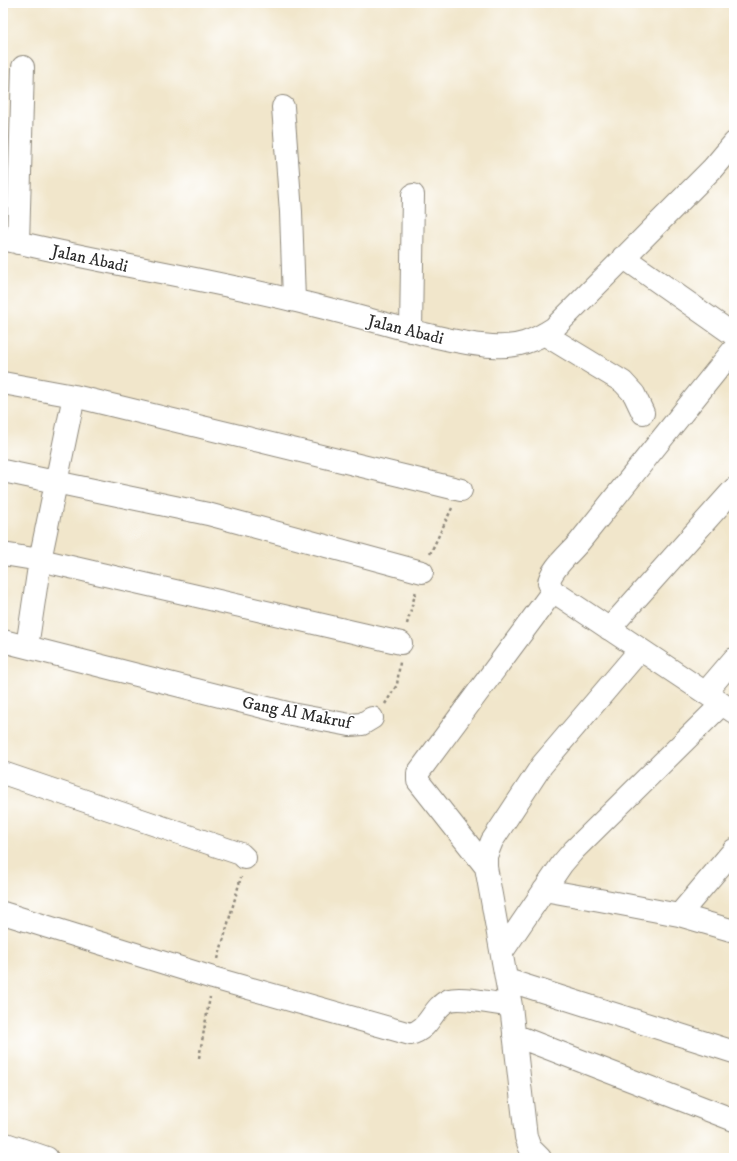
<svg xmlns="http://www.w3.org/2000/svg" width="737" height="1161" font-family="'IM FELL DW Pica',serif">
	<style>
		.lines { fill: none; stroke-linecap: round; stroke-linejoin: round }
		.minor-casing { stroke: #8e887b; stroke-width: 24 }
		.path { stroke: #8e887b; stroke-width: 2.5; stroke-dasharray: 3 3; stroke-linecap: butt }
		.minor { stroke: #fff; stroke-width: 22 }
		.labels { text-anchor: middle; stroke-width: 3; stroke-linejoin: round; paint-order: stroke }
		.street-label { font-size: 17px; fill: #2b2b2b; stroke: #fff }
	</style>
	<rect width="100%" height="100%" fill="#fff"/>
	<filter id="ink" filterUnits="userSpaceOnUse"><feTurbulence type="fractalNoise" baseFrequency=".025" numOctaves="2"/><feDisplacementMap in="SourceGraphic" scale="8" xChannelSelector="R" yChannelSelector="G"/><feConvolveMatrix kernelMatrix="1 2 1 2 8 2 1 2 1" color-interpolation-filters="sRGB"/></filter>
	<filter id="wash" filterUnits="userSpaceOnUse"><feTurbulence type="fractalNoise" baseFrequency=".012" numOctaves="4" result="noise"/><feDisplacementMap in="SourceGraphic" scale="16" xChannelSelector="R" yChannelSelector="G"/><feGaussianBlur stdDeviation="0.9" result="paint"/><feColorMatrix in="noise" values="0 0 0 0 0 0 0 0 0 0 0 0 0 0 0 0 0 1.4 0 .05"/><feComposite in="paint" operator="in"/></filter>
	<g filter="url(#wash)">
		<rect width="100%" height="100%" fill="#f1e6cb"/>
	</g>
	<g filter="url(#ink)">
		<g class="lines">
			<defs>
				<path id="minor" d="M283,107L291,212L294,300
					M3,239C99,262 196,277 292,300C336,310 380,323 424,334C446,339 469,345 492,346C517,348 534,341 554,328L713,168L734,143
					M18,243L23,67
					M623,257L734,335
					M411,331L413,195
					M544,334L623,382L634,394L643,413
					M734,349C682,413 632,476 581,540C572,552 550,569 549,583L553,591L734,712
					M3,383L74,396L461,490
					M3,471L208,514L422,572
					M3,554L40,560L401,643
					M609,629L734,489
					M3,641L291,714L350,725L362,724L372,718
					M27,647L40,560L74,396
					M705,693L734,659
					M3,773L241,854L245,858
					M486,867L418,781V773L553,591
					M544,890L600,900L679,915L734,850
					M3,913L213,978L410,1034C431,1029 431,1008 449,1000C462,996 497,1004 511,1006
					M679,915L734,931
					M502,952L562,864L574,850L722,704
					M507,980L734,1052
					M514,1035L734,1120
					M3,1143L47,1158
					M540,1158L530,1148L526,1137L511,1006L486,867V856L492,841L542,765L640,650"/>
			</defs>
			<use href="#minor" class="minor-casing"/>
			<path class="path" d="M430,554L452,508
				M407,624L416,591
				M385,704L397,685L400,662
				M218,959L241,877
				M199,1058L210,997"/>
			<use href="#minor" class="minor"/>
		</g>
	</g>
	<g class="labels">
		<g class="street-label">
			<text transform="translate(90 258) rotate(12)" y="6">Jalan Abadi</text>
			<text transform="translate(406 329) rotate(14)" y="6">Jalan Abadi</text>
			<text transform="translate(297 712) rotate(11)" y="6">Gang Al Makruf</text>
		</g>
	</g>
	<rect width="737" height="1161" fill="none" stroke="#fff" stroke-width="16"/>
</svg>
